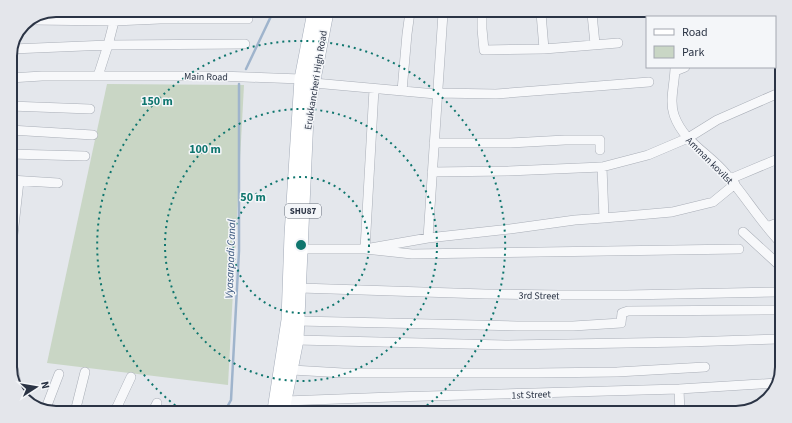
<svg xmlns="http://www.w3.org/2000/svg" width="792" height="423" font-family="'Source Sans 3',sans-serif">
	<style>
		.green { fill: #c9d6c5 }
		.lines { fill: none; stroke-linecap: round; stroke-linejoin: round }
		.stream { stroke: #9fb4cc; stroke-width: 2.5 }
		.minor-casing { stroke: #a9aeb7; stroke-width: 10 }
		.primary-casing { stroke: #a3abb8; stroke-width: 14 }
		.minor { stroke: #f7f8fa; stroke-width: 9 }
		.primary { stroke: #fff; stroke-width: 13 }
		.ring { fill: none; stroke: #0f766e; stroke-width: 2; stroke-dasharray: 2 4 }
		.labels { text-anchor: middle; stroke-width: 3; stroke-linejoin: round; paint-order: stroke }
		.shield { fill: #f4f6f9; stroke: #676e7b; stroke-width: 1 }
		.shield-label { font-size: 9px; font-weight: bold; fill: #2b3445 }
		.street-label { font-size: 10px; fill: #2b3445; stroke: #f4f6f9 }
		.water-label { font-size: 11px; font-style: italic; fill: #34527a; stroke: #f4f6f9 }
		.rim { fill: none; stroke: #2b3445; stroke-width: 2 }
		.centre { fill: #0f766e; stroke: #f4f6f9; stroke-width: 2 }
		.ring-label { font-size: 12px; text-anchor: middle; font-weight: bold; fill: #0f766e; stroke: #f4f6f9; stroke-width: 3; stroke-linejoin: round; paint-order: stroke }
	</style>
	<rect width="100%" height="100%" fill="#e4e7ec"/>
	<path class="green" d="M107,84L244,85L228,385L47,363Z"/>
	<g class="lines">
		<path class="stream" d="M246,69L273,12
			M226,409L231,400L239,251V84"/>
		<defs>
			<path id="minor" d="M482,13V29L484,50L544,49L618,43
				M541,13L544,49
				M592,14L595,44
				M659,14L660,17
				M32,20L114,21L160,19H248
				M12,49L108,45L245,44
				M775,57L782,54
				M675,67C675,83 669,100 674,115C684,143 709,153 726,174C745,196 760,221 779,241
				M675,71L685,67
				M98,76L108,45L117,10
				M10,78L42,76H218L301,79L314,83L436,94L437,93L496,94L649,82
				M374,89L365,249L412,254L739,249
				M402,91L407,34L410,12
				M10,106L90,109
				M10,130L93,135
				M434,143H510L565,140H600V150
				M10,154L85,156
				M602,167L604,218
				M432,172L508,171L602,167L648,155L688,138L717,120L781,92
				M730,179L780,158
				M10,180L58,183
				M767,227L780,222
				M743,232L779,265
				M428,238L443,13
				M301,249H365L428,238L510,229L575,220L604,218L672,212L713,202L735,184
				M10,262L19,181
				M300,288L485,294L559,295H627L779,292
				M298,321L517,326H573L621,323L622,313L628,311L778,310
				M297,340L505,345L686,342L778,339
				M10,351L18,393
				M292,370L343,373H537L617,372L705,367
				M679,389L680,413
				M285,401L392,397L679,389L777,383
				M46,408L59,374
				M76,408L85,372
				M116,409L131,377
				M154,409L157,403"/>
			<path id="primary" d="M274,410L288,320L291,235L301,79L314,12
				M283,410L297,340L307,116L327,12"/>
		</defs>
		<use href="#minor" class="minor-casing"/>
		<use href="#primary" class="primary-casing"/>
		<use href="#minor" class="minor"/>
		<use href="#primary" class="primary"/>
	</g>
	<g class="ring">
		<circle cx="301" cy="245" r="68"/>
		<circle cx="301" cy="245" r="136"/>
		<path d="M180 409A204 204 0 1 1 421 410"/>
	</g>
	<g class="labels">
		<rect class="shield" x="285" y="204" width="36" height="14" rx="3"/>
		<g class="shield-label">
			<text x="303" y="214">SHU87</text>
		</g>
		<g class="street-label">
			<text transform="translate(206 76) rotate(1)" y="4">Main Road</text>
			<text transform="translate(315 80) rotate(-81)" y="4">Erukkancheri High Road</text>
			<text transform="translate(710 160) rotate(45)" y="4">Amman kovilst</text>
			<text transform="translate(539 295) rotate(1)" y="4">3rd Street</text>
			<text transform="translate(531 394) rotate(-2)" y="4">1st Street</text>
		</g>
		<g class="water-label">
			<text transform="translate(230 259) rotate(-88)" y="4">Vyasarpadi Canal</text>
		</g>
	</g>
	<path d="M0 0H792V423H0ZM56 17H736A39 39 0 0 1 775 56V367A39 39 0 0 1 736 406H56A39 39 0 0 1 17 367V56A39 39 0 0 1 56 17Z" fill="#e4e6eb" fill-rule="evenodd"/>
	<path class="rim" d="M56 17H736A39 39 0 0 1 775 56V367A39 39 0 0 1 736 406H56A39 39 0 0 1 17 367V56A39 39 0 0 1 56 17Z"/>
	<circle cx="301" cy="245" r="6" class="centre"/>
	<g class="ring-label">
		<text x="157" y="105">150 m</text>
		<text x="205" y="153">100 m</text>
		<text x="253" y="201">50 m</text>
	</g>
	<rect x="646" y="16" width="130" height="52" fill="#f4f6f9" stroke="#a4a8b1"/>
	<rect x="654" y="29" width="20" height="6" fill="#ffffff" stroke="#a4a8b1"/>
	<text x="682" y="36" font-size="12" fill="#2b3445">Road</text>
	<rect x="654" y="46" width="20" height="12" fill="#c9d6c5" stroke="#a4a8b1"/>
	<text x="682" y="56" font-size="12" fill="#2b3445">Park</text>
	<g transform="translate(36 387) rotate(78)" stroke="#f4f6f9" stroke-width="3" paint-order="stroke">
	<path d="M0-3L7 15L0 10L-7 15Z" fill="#2b3445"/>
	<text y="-6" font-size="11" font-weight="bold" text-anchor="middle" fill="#2b3445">N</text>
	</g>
</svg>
